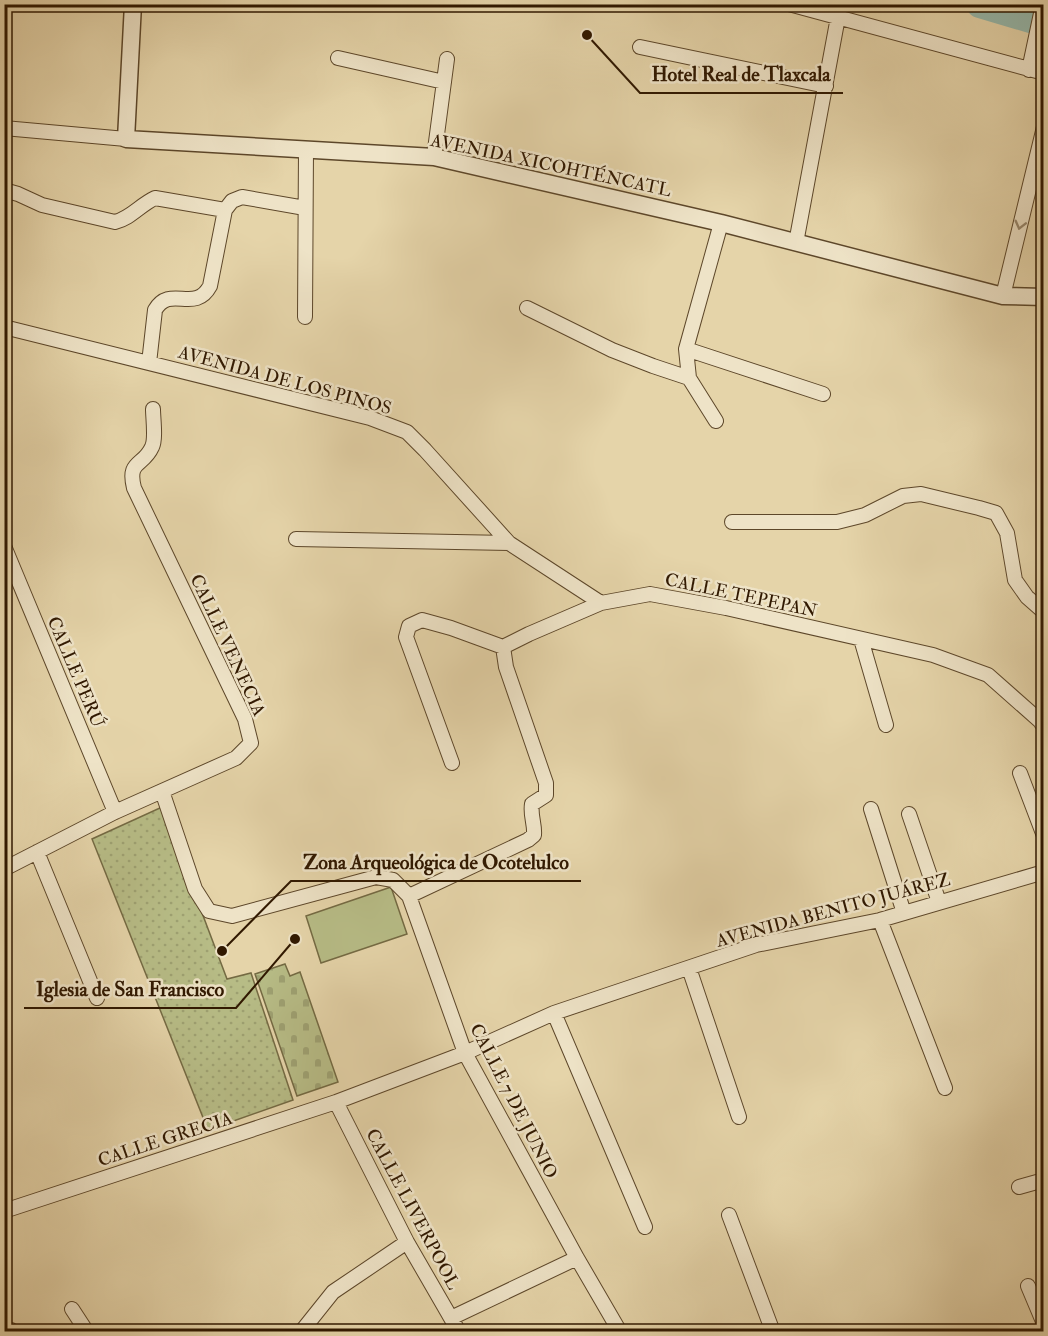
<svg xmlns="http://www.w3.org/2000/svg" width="1048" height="1336" font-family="'IM FELL Double Pica',serif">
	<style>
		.grass { fill: url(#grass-dots); stroke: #746a43; stroke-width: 1.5 }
		.cemetery { fill: url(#cemetery-stones); stroke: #746a43; stroke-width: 1.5 }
		.pitch { fill: #b7bc86; stroke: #746a43; stroke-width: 1.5 }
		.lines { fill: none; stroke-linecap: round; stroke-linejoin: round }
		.river { stroke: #96b8ab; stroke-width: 28 }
		.minor-casing { stroke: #5d472a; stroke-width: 16 }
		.tertiary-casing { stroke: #5d472a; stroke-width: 19 }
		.minor { stroke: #eee3c7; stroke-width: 14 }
		.tertiary { stroke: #eee3c7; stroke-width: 16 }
		.oneway { stroke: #98886d }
		.labels { text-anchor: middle; stroke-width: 5; stroke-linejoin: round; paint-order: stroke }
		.street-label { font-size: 18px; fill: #301800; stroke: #eee3c7 }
		.leader { fill: none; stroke: #301800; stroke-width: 2 }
		.callout-dot { fill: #301800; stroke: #eee3c7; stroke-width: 2 }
		.callout-label { font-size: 20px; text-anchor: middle; font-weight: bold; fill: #301800; stroke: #eee3c7; stroke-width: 5; stroke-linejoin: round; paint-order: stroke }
	</style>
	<defs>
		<pattern id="grass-dots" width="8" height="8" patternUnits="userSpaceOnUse" patternTransform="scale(1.5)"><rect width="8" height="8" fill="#b7bc86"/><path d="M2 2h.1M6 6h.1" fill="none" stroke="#9ea172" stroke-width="1.8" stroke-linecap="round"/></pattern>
		<pattern id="cemetery-stones" width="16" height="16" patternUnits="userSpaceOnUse" patternTransform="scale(1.5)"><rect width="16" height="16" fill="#b7bc86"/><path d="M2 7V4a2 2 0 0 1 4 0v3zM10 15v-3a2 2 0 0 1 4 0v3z" fill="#9ea172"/></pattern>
	</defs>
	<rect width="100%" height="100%" fill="#e5d4a9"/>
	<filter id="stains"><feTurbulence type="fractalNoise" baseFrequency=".00333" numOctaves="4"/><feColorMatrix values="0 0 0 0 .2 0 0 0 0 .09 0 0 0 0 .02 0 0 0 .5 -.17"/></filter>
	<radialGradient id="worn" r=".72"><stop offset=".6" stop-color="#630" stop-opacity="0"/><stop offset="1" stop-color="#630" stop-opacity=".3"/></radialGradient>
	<path class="grass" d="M162,807L227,979L251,973L293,1100L208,1130L92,839Z"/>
	<path class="cemetery" d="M285,964L290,976L300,972L338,1082L297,1096L255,974Z"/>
	<path class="pitch" d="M391,887L407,934L321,963L306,916Z"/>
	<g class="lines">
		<path class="river" d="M980,4L1044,23"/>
		<defs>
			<path id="minor" d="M789,4L1044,73
				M640,47L826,86
				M338,58L444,82
				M1029,70L1043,4
				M4,128L126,139
				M434,157L447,59
				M4,190L18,194L42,205L115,222C131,218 140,205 155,198L225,210
				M796,243L838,17
				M1003,296L1044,127
				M527,308L612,350L653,366L689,378
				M305,317L306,150
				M4,327L370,418L407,432L425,450L509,543L601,603
				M686,349L823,394
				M149,363L155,310C170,284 195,314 210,286L225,210L232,201L242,197L305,208
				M716,421L689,378L686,349L721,223
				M732,522H837L865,515L903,496L921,494L979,508L996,513L1007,533L1015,580L1027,597L1044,612
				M296,539L509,543
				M4,546L115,812
				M861,639L886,725
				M503,647L529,634L601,603L650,594L726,608L933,655L988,675L1040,721L1044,727
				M452,763L406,637L409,626L422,620L451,628L503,647
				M1020,773L1044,836
				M162,791L195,889L209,911L232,916L376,877L393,880L409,896L465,1053L577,1258L620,1332
				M871,809L904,913
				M909,814L939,902
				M37,852L97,998
				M4,869L115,812L236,758L251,743L245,719L134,488C127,460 143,467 152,447C156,439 153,418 153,409
				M409,896L528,840L534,835C535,824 530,815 532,804L546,795V783L506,667L503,647
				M880,920L945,1088
				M689,968L739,1117
				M554,1013L645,1227
				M336,1102L407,1242L459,1332
				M1019,1187L1044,1180
				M4,1211L336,1102L465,1053L554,1013L756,945L880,920L1044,872
				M729,1215L773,1332
				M1028,1286L1044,1324
				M72,1309L87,1332
				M451,1318L577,1258
				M11,1330L13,1332
				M301,1332L333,1292L407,1242"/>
			<path id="tertiary" d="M133,4L126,139L434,157L721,223L1003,296L1044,297"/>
		</defs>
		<use href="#minor" class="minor-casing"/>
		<use href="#tertiary" class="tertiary-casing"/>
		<use href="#minor" class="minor"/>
		<use href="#tertiary" class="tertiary"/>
	</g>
	<defs><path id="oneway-chevron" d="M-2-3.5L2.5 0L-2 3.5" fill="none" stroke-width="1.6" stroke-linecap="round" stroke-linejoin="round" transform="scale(1.5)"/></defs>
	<use class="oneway" href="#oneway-chevron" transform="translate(1020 225) rotate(104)"/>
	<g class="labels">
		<g class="street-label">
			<text transform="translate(551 165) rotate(12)" y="6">AVENIDA XICOHTÉNCATL</text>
			<text transform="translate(285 380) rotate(15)" y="6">AVENIDA DE LOS PINOS</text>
			<text transform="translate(741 595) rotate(12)" y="6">CALLE TEPEPAN</text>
			<text transform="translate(228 645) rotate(65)" y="6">CALLE VENECIA</text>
			<text transform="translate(76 672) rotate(67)" y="6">CALLE PERÚ</text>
			<text transform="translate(833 910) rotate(-15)" y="6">AVENIDA BENITO JUÁREZ</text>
			<text transform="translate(514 1101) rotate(63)" y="6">CALLE 7 DE JUNIO</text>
			<text transform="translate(165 1139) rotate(-18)" y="6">CALLE GRECIA</text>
			<text transform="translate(413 1209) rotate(62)" y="6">CALLE LIVERPOOL</text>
		</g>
	</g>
	<path class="leader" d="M587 35L640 93H843M222 951L291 881H581M295 939L236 1008H24"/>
	<g class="callout-dot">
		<circle cx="587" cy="35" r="6"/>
		<circle cx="222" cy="951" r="6"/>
		<circle cx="295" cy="939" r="6"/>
	</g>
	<g class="callout-label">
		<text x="741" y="81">Hotel Real de Tlaxcala</text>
		<text x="436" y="869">Zona Arqueológica de Ocotelulco</text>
		<text x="130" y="996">Iglesia de San Francisco</text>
	</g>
	<rect width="1048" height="1336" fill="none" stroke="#e5d4a9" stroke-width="24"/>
	<rect x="6" y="6" width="1036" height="1324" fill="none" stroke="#301800" stroke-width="3"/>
	<rect x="12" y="12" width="1024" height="1312" fill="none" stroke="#301800" stroke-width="1.5"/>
	<rect width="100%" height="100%" filter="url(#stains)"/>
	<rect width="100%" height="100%" fill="url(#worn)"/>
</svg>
